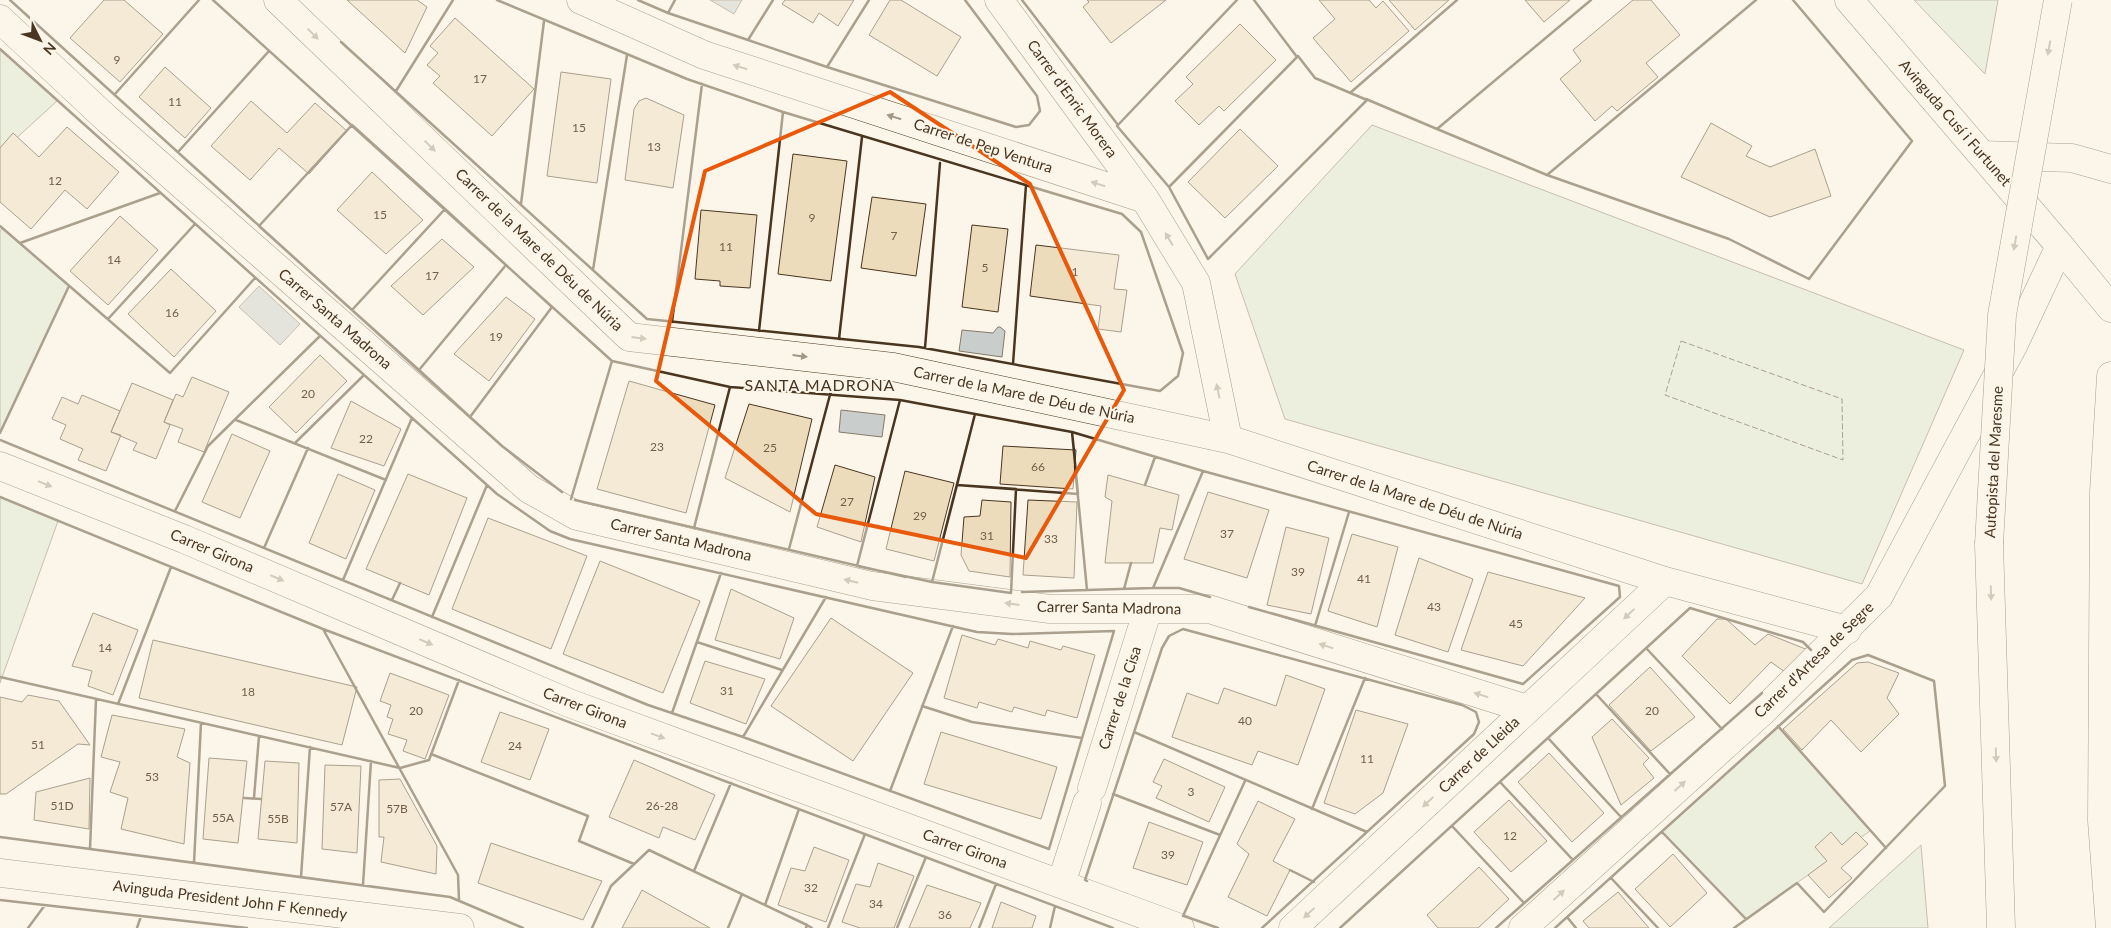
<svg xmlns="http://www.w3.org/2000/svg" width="2111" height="928" font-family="Lato,sans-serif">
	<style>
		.green { fill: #dce7d0; stroke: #887966 }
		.water { fill: #c9cecd; stroke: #887966 }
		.building { fill: #ecdcbc; stroke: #4a3520 }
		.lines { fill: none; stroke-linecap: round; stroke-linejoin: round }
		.street-casing { stroke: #4a3520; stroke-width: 29 }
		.secondary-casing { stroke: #4a3520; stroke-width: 29 }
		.highway-casing { stroke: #4a3520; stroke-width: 29 }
		.street { stroke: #fbf6e9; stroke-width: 28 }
		.secondary { stroke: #fbf6e9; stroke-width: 28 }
		.highway { stroke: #fbf6e9; stroke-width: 28 }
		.highway-bridge-casing { stroke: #4a3520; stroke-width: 29; stroke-linecap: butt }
		.highway-bridge { stroke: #fbf6e9; stroke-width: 28 }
		.fence { stroke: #4a3520; stroke-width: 1; stroke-dasharray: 6 2.5; stroke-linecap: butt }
		.wall { stroke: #4a3520; stroke-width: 2.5 }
		.oneway { fill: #a29684 }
		.marked { fill: none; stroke: #e8590c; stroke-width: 4; stroke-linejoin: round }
		.labels { text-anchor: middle; stroke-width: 4; stroke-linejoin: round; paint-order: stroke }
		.number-label { font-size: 12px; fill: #725f47 }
		.street-label { font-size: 15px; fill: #4a3520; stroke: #fbf6e9 }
		.neighbourhood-label { font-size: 16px; letter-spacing: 1px; fill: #4a3520; stroke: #fbf6e9 }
	</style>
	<rect width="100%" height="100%" fill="#fbf6e9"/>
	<path class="green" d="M1914,0H1998L1985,74Z
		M0,49L57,101L0,153Z
		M1372,125L1964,350L1862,584L1285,419L1235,274Z
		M2,228L69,286L0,433V232Z
		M0,497L58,521L0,683Z
		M1778,726L1870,831L1746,919L1662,832Z
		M1921,845L1928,928H1829Z"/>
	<path class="water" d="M710,0H742L734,14Z
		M259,286L300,324L280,345L239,307Z
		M998,327H1000L1005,331L1002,357L959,351L962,330L993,333Z
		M841,410L885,415L882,437L839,432Z"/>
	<path class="building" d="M104,0H124L163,34L120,82L70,38Z
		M347,0H417L427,7L405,53Z
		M785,0H854L838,26L819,13L813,23L782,4Z
		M890,0H901L961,37L937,76L869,35Z
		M1087,0H1166L1111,43L1083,7L1089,2Z
		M1319,0H1369L1376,8L1383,1L1409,31L1351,82L1313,38L1335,19Z
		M1389,0H1449L1415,30Z
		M1525,0H1570L1544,22Z
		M1633,0H1651L1680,35L1646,63L1658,77L1617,111L1612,106L1595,121L1560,79L1581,61L1573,50Z
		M455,18L534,89L492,136L433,83L440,76L427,65L438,53L430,46Z
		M1240,24L1276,60L1224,111L1219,106L1199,125L1175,101L1193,84L1186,77Z
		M165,67L211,108L185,138L139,97Z
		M561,72L611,79L597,183L547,176Z
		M646,98L684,115L673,188L625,180L634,109L639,101Z
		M251,101L287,133L315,103L347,131L309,174L279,148L250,180L211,146Z
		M1711,123L1752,146L1746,156L1770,167L1815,149L1831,196L1770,217L1681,177Z
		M67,127L119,172L87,209L65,190L31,229L0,202V148L13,133L39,157Z
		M1240,129L1278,166L1225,218L1188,182Z
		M793,154L847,161L831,281L778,274Z
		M372,172L423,220L386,254L337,210Z
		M872,197L926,204L916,276L861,268Z
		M701,210L757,215L750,288L720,286V281L695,279Z
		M120,216L158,250L108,305L70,271Z
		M972,225L1008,229L998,312L962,307Z
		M442,239L474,267L423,315L391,286Z
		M1036,245L1119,255L1114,289L1127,290L1121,332L1098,329L1101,306L1030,296Z
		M171,269L216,311L174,357L128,314Z
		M506,297L535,319L489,381L454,354Z
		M320,355L347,381L296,433L269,407Z
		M192,377L229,392L204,452L178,442L183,429L164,422L176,394L183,397Z
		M629,381L715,405L686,513L597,489Z
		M132,383L173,400L164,422L170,425L156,459L133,450L137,443L111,432Z
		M82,395L120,411L111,432L121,435L106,471L78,460L83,449L60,439L66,425L52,419L62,397L78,404Z
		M351,401L401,429L384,466L331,448Z
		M749,404L812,419L790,512L725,478Z
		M232,434L270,451L240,518L202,502Z
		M1003,446L1076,450L1073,489L1000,484Z
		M835,465L875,477L861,542L817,527Z
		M905,471L954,483L934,561L886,549Z
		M338,474L375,490L346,559L309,543Z
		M408,474L467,498L429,595L366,569Z
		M1108,475L1179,495L1172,530L1160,528L1153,563H1105L1112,501L1105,497Z
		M1208,492L1269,510L1247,578L1184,559Z
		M982,500L1011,502L1010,577L969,571L961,555L964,517L980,516Z
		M1028,500L1077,502L1074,578L1023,575Z
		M488,518L587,556L551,649L452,609Z
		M1286,527L1329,538L1311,614L1267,605Z
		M1352,534L1398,547L1377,627L1328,611Z
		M1419,558L1473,579L1448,652L1395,635Z
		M600,561L700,601L663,693L563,654Z
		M1488,572L1585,598L1523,666L1461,650Z
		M731,589L794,618L780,659L715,640Z
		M93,613L138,630L113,695L88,686L92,671L72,666Z
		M831,618L913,673L853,761L771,706Z
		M1717,619H1726L1755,645L1768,634L1808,650L1785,672L1771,662L1730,704L1682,656Z
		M962,635L995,645L998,639L1028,648L1030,641L1061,650L1063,646L1095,655L1077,718L1047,710L1045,716L1014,707L1012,712L979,702L977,708L944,698Z
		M153,640L357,687L342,745L139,698Z
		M705,661L765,679L746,724L690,703Z
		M1868,662L1899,673L1887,698L1899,714L1861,752L1831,720L1802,750L1783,729L1857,663Z
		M1650,667L1695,717L1651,751L1609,705Z
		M390,673L449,695L425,759L403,751L407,740L388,734L393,719L387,717L391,705L380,701Z
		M1286,675L1325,689L1298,765L1258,751L1252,765L1172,737L1187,693L1218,704L1224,688L1276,706Z
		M28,695L59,701L90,745L78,744L6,794H0V697L22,702Z
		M1356,710L1408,724L1383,793L1355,814L1324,803Z
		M500,712L549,729L530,780L481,762Z
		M112,715L185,729L177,757L190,763L184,844L121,829L128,798L110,792L120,762L101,757Z
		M1612,719L1649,758L1643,764L1654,778L1621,805L1592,737Z
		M941,732L1057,767L1041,819L924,784Z
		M1549,753L1604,813L1572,842L1518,782Z
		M209,758L247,761L238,843L203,839Z
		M1164,759L1225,787L1209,822L1156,798L1162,786L1153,782Z
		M634,760L715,795L695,840L663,827L659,838L609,817Z
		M265,761L299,763L297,843L258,839Z
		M325,765L361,766L357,853L322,849Z
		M90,778L89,829L34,820L36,792Z
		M400,779L437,846L436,874L381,862L384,837H379V780Z
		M1509,800L1547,841L1511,872L1474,832Z
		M1258,801L1295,819L1273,861L1290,870L1267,916L1228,897L1249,854L1237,844Z
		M1149,822L1203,842L1187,885L1133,868Z
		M1831,832L1842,845L1856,832L1868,844L1841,868L1852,878L1829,898L1808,875L1827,861L1815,847Z
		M491,843L602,881L583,920L478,883Z
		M814,847L849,860L826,922L778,905L791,868L805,871Z
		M1673,854L1707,893L1670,927L1635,889Z
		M878,863L914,876L894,928H860L842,922L856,884L870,887Z
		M1479,867L1509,899L1478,928H1438L1427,915Z
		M927,885L981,903L970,928H909Z
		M642,890L710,928H622Z
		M1618,892L1649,928H1589L1583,921Z
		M1001,902L1036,916L1032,928H992Z"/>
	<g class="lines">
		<defs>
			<path id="street" d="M278,0L629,337L893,367L1228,439L1665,581L1847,630
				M581,0L704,55L1145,199
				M999,0L1145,199L1196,283L1228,439
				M0,19L107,119L529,489L577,516L872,586L1050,609H1209L1527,709
				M1983,155L2072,158L2111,169
				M0,466L184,539L569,703L1180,928
				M1092,788L1148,609
				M1061,884L1087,803
				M1293,928L1665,581
				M1523,928L1764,710L1879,596L2013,346L2060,246L1849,0"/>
			<path id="secondary" d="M2060,246L2111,308
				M0,873L460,928"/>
			<path id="highway" d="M1989,544L2001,928
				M2110,928L2102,821L2104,492L2111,376"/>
		</defs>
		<use href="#street" class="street-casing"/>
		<use href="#secondary" class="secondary-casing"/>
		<use href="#highway" class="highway-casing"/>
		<use href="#street" class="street"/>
		<use href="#secondary" class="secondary"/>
		<use href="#highway" class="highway"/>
		<defs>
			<path id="highway-bridge" d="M1989,544L2002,315L2058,0"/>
		</defs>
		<use href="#highway-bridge" class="highway-bridge-casing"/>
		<use href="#highway-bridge" class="highway-bridge"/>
		<path class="fence" d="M1681,341L1842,399L1843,460L1665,395Z"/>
		<path class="wall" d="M10,0L502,446L562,492
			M213,0L612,361L730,387L900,400L1072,432
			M638,0L668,13L669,11
			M675,0L668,13L748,40L749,39
			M773,0L748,40L827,67L828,66
			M869,0L827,67L1016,127L1029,125L1040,111L1037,96L965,0
			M1022,0L1118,125
			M1254,0L1297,57
			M1756,0L1547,175L1729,239L1809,279L1912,141L1793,0
			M341,42L647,319L919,347L1160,391L1178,376L1183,353L1141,232L1122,214L783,112L687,79L497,0
			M0,49L497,494L550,531L570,539L977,632L1012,634L1114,631L1049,849L743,737L648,705L0,440
			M1298,56L1315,78L1367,100L1208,259L1169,187Z
			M396,91L453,0
			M1350,93L1457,0
			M115,94L199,0
			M1366,99L1437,129
			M352,125L445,209L352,310L259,226Z
			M178,152L269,51
			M1547,175L1437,129L1591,0
			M1169,187L1117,126L1237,0
			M521,204L544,21
			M445,209L506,265L419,370L352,310Z
			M0,226L170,373L255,278
			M20,243L160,193
			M506,265L552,307L470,417L419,370Z
			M593,270L627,55
			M108,319L195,224
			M672,322L702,84
			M759,331L783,112
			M839,339L862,137
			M925,348L940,163
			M1013,364L1026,185
			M900,400L975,414L932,582L857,566Z
			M975,414L1072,432L1078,494L957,485Z
			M236,420L386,480
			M0,433L69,286
			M295,443L364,375
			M1074,451L1072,432L1203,471L1619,586L1620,597L1523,684L1249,607
			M1075,466L1087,590L1153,588L1203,471
			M957,485L1016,489L1011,593L932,582Z
			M1145,485L1155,457
			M0,497L323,629L1113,928
			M571,499L612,361
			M575,500L906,577
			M175,511L208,446L320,336
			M694,528L730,387
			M264,548L308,448
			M789,549L831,391
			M343,580L412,418
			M1153,588H1179L1210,597
			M1124,589L1131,563
			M1022,592L1087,590
			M392,600L400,583
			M432,617L487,485
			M1315,626L1349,512
			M323,629L458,875L459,900
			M697,642L782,670
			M1646,648L1722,729
			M0,677L400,768L429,760L459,680
			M1596,694L1670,774
			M118,704L171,567
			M922,706L972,722L1082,738
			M672,713L721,573
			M1778,726L1886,848
			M1134,732L1367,832
			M743,737L826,597
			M1548,738L1621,817
			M431,754L588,816L579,841L634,864
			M1500,782L1573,860
			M890,791L953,626
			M1113,794L1220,835
			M244,798L261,799
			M254,798L259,736
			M1312,809L1365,678
			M1452,826L1524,903
			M1662,832L1746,919
			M0,837L450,897L523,928
			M90,849L96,699
			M194,863L201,723
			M1290,870L1314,882
			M694,871L731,783
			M301,877L310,747
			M1611,878L1658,928
			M1087,881L1085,880L1162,648L1169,636L1183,629L1462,705L1476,712L1479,722L1474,734L1262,928
			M363,885L371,761
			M0,900L247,928
			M765,905L799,809
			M1183,916L1245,781
			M1184,916L1218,928
			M1567,917L1576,928
			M28,928L45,905
			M137,928L141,916
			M592,928L611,886L649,850L807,925
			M728,928L742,894
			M806,928L807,925L812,928
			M828,928L865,834
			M897,928L926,857
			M979,928L996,884
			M1050,928L1055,906
			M1340,928L1690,608L1803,642L1811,650
			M1496,928L1762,693
			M1555,928L1852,660L1868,655L1934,681L1945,786L1824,912L1797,883L1734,928"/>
	</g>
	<defs><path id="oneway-solid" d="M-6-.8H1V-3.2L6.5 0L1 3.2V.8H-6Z" transform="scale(1.25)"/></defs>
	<g class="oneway">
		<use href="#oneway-solid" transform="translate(313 34) rotate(44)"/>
		<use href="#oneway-solid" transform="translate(2049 48) rotate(100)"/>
		<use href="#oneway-solid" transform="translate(740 67) rotate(-162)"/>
		<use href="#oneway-solid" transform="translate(894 117) rotate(-162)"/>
		<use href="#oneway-solid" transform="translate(430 146) rotate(44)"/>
		<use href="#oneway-solid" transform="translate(1098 184) rotate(-162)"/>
		<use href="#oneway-solid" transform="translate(1169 239) rotate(-121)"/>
		<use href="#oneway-solid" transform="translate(2015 243) rotate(100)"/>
		<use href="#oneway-solid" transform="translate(639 338) rotate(7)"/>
		<use href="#oneway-solid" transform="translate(800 356) rotate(7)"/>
		<use href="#oneway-solid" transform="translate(1218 391) rotate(-102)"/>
		<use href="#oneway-solid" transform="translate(45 484) rotate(22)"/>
		<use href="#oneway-solid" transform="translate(277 578) rotate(23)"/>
		<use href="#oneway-solid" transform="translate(851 581) rotate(-167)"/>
		<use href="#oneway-solid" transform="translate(1991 593) rotate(88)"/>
		<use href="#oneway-solid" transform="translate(1012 604) rotate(-172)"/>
		<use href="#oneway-solid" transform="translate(1629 614) rotate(137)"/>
		<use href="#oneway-solid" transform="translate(426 642) rotate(23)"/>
		<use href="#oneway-solid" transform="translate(1326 646) rotate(-163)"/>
		<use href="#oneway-solid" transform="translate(1481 695) rotate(-163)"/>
		<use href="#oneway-solid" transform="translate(658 736) rotate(20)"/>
		<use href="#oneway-solid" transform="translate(1996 755) rotate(88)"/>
		<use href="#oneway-solid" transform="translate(1680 786) rotate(-42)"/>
		<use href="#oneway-solid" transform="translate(1428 802) rotate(137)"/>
		<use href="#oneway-solid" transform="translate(1559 895) rotate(-42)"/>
		<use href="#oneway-solid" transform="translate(1309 913) rotate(137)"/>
	</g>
	<path d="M0 0H2111V928H0ZM890,92L1030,184L1124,390L1026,558L816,514L656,381L705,171Z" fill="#fbf6e9" fill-opacity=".55" fill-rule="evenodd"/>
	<path class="marked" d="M890,92L1030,184L1124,390L1026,558L816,514L656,381L705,171Z"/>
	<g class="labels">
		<g class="number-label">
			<text x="117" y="64">9</text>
			<text x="480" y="83">17</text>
			<text x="175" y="106">11</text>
			<text x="579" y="132">15</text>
			<text x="654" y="151">13</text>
			<text x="55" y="185">12</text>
			<text x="380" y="219">15</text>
			<text x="812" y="222">9</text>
			<text x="894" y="240">7</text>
			<text x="726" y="251">11</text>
			<text x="114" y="264">14</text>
			<text x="985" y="272">5</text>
			<text x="1075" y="276">1</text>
			<text x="432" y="280">17</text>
			<text x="172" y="317">16</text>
			<text x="496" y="341">19</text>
			<text x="308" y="398">20</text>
			<text x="366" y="443">22</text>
			<text x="657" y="451">23</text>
			<text x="770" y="452">25</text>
			<text x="1038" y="471">66</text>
			<text x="847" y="506">27</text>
			<text x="920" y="520">29</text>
			<text x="1227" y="538">37</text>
			<text x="987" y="540">31</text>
			<text x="1051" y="543">33</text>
			<text x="1298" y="576">39</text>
			<text x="1364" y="583">41</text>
			<text x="1434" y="611">43</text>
			<text x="1516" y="628">45</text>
			<text x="105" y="652">14</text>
			<text x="727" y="695">31</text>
			<text x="248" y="696">18</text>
			<text x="416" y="715">20</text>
			<text x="1652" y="715">20</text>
			<text x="1245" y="725">40</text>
			<text x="38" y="749">51</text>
			<text x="515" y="750">24</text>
			<text x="1367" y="763">11</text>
			<text x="152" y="781">53</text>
			<text x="1191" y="796">3</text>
			<text x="62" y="810">51D</text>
			<text x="662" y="810">26-28</text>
			<text x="341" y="811">57A</text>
			<text x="397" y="813">57B</text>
			<text x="223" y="822">55A</text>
			<text x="278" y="823">55B</text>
			<text x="1510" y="840">12</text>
			<text x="1168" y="859">39</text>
			<text x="811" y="892">32</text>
			<text x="876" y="908">34</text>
			<text x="945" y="919">36</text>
		</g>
		<g class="street-label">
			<text transform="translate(1072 99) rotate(54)" y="5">Carrer d'Enric Morera</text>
			<text transform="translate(1955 123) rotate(49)" y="5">Avinguda Cusí i Furtunet</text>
			<text transform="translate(983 146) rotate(18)" y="5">Carrer de Pep Ventura</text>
			<text transform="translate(539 250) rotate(44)" y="5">Carrer de la Mare de Déu de Núria</text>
			<text transform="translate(335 319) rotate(41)" y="5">Carrer Santa Madrona</text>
			<text transform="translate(1024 395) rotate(12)" y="5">Carrer de la Mare de Déu de Núria</text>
			<text transform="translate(1994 462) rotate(-87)" y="5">Autopista del Maresme</text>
			<text transform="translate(1415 500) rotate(18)" y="5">Carrer de la Mare de Déu de Núria</text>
			<text transform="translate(681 540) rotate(13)" y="5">Carrer Santa Madrona</text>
			<text transform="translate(212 551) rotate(23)" y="5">Carrer Girona</text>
			<text transform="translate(1109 608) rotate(1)" y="5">Carrer Santa Madrona</text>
			<text transform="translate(1814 660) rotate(-44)" y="5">Carrer d'Artesa de Segre</text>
			<text transform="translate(1120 698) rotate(-72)" y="5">Carrer de la Cisa</text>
			<text transform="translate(585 708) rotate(21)" y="5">Carrer Girona</text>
			<text transform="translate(1479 755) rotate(-43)" y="5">Carrer de Lleida</text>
			<text transform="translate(965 849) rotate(20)" y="5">Carrer Girona</text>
			<text transform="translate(230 900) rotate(7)" y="5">Avinguda President John F Kennedy</text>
		</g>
		<g class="neighbourhood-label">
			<text x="820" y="391">SANTA MADRONA</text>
		</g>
	</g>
	<g transform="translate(40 40) rotate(132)" stroke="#fbf6e9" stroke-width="4" paint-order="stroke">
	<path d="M0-4L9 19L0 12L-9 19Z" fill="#4a3520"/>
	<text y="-8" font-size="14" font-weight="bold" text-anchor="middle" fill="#4a3520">N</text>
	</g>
</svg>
